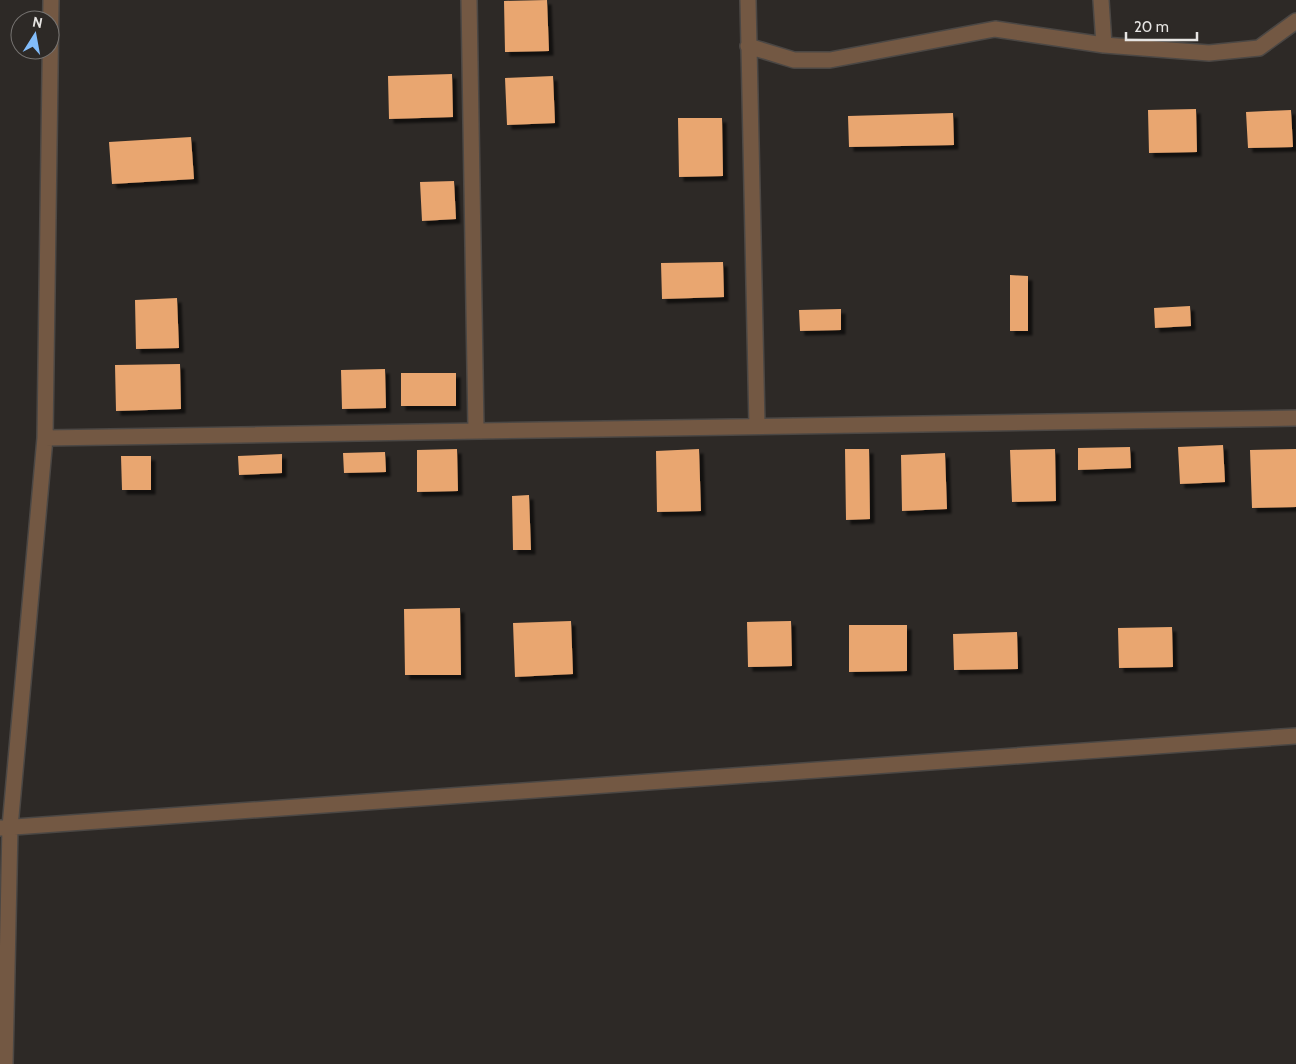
<svg xmlns="http://www.w3.org/2000/svg" width="1296" height="1064" font-family="Cabin,sans-serif">
	<style>
		.building { fill: #e9a670; filter: url(#shadow) }
		.lines { fill: none; stroke-linecap: round; stroke-linejoin: round }
		.minor-casing { stroke: #4b4744; stroke-width: 18 }
		.minor { stroke: #735843; stroke-width: 15 }
	</style>
	<defs>
		<filter id="shadow"><feDropShadow dx="4.5" dy="4.5" stdDeviation="1" flood-color="#0009"/></filter>
	</defs>
	<rect width="100%" height="100%" fill="#2d2926"/>
	<path class="building" d="M547,0L549,51L505,52L504,1Z
		M452,74L453,117L389,119L388,76Z
		M553,76L555,123L507,125L505,78Z
		M1196,109L1197,152L1149,153L1148,110Z
		M1291,110L1293,147L1248,148L1246,112Z
		M953,113L954,145L849,147L848,116Z
		M678,118H722L723,176L679,177Z
		M191,137L194,179L112,184L109,142Z
		M454,181L456,219L422,221L420,182Z
		M723,262L724,297L662,299L661,263Z
		M1010,275L1028,276V331H1010Z
		M177,298L179,348L136,349L135,300Z
		M1190,306L1191,326L1155,328L1154,308Z
		M841,309V330L800,331L799,310Z
		M180,364L181,409L116,411L115,365Z
		M385,369L386,408L342,409L341,370Z
		M401,373H456V406H401Z
		M1223,445L1225,482L1180,484L1178,447Z
		M1130,447L1131,468L1078,470V448Z
		M457,449L458,491L417,492V450Z
		M699,449L701,511L657,512L656,451Z
		M845,449H869L870,519L846,520Z
		M1055,449L1056,501L1012,502L1010,450Z
		M1296,449V507L1252,508L1250,450Z
		M385,452L386,472L344,473L343,453Z
		M945,453L947,509L902,511L901,455Z
		M282,454V473L239,475L238,456Z
		M121,456H151V490H122Z
		M529,495L531,550H513L512,496Z
		M460,608L461,675H405L404,609Z
		M571,621L573,674L515,677L513,623Z
		M791,621L792,666L748,667L747,622Z
		M849,625H907V671L849,672Z
		M1172,627L1173,667L1119,668L1118,628Z
		M1017,632L1018,669L954,670L953,634Z"/>
	<g class="lines">
		<defs>
			<path id="minor" d="M469,0L476,431
				M748,0L757,426
				M1101,0L1104,45
				M748,46L794,60H830L995,29L1104,45L1209,53L1259,48L1296,21
				M45,438L1296,418
				M0,828L1296,736
				M5,1064L10,827L45,438L51,0"/>
		</defs>
		<use href="#minor" class="minor-casing"/>
		<use href="#minor" class="minor"/>
	</g>
	<g transform="translate(35 35) rotate(11)"><circle r="24" fill="#2d2926" stroke="#777472"/>
	<path d="M0-4L9 19L0 12L-9 19Z" fill="#82bcfa"/>
	<text y="-8" font-size="14" font-weight="bold" text-anchor="middle" fill="#e7e5e3">N</text>
	</g>
	<path d="M1126 32v8h71v-8" fill="none" stroke="#e7e5e3" stroke-width="2.5"/>
	<text x="1134" y="32" font-size="15" fill="#e7e5e3" stroke="#2d2926" stroke-width="4" paint-order="stroke">20 m</text>
</svg>
